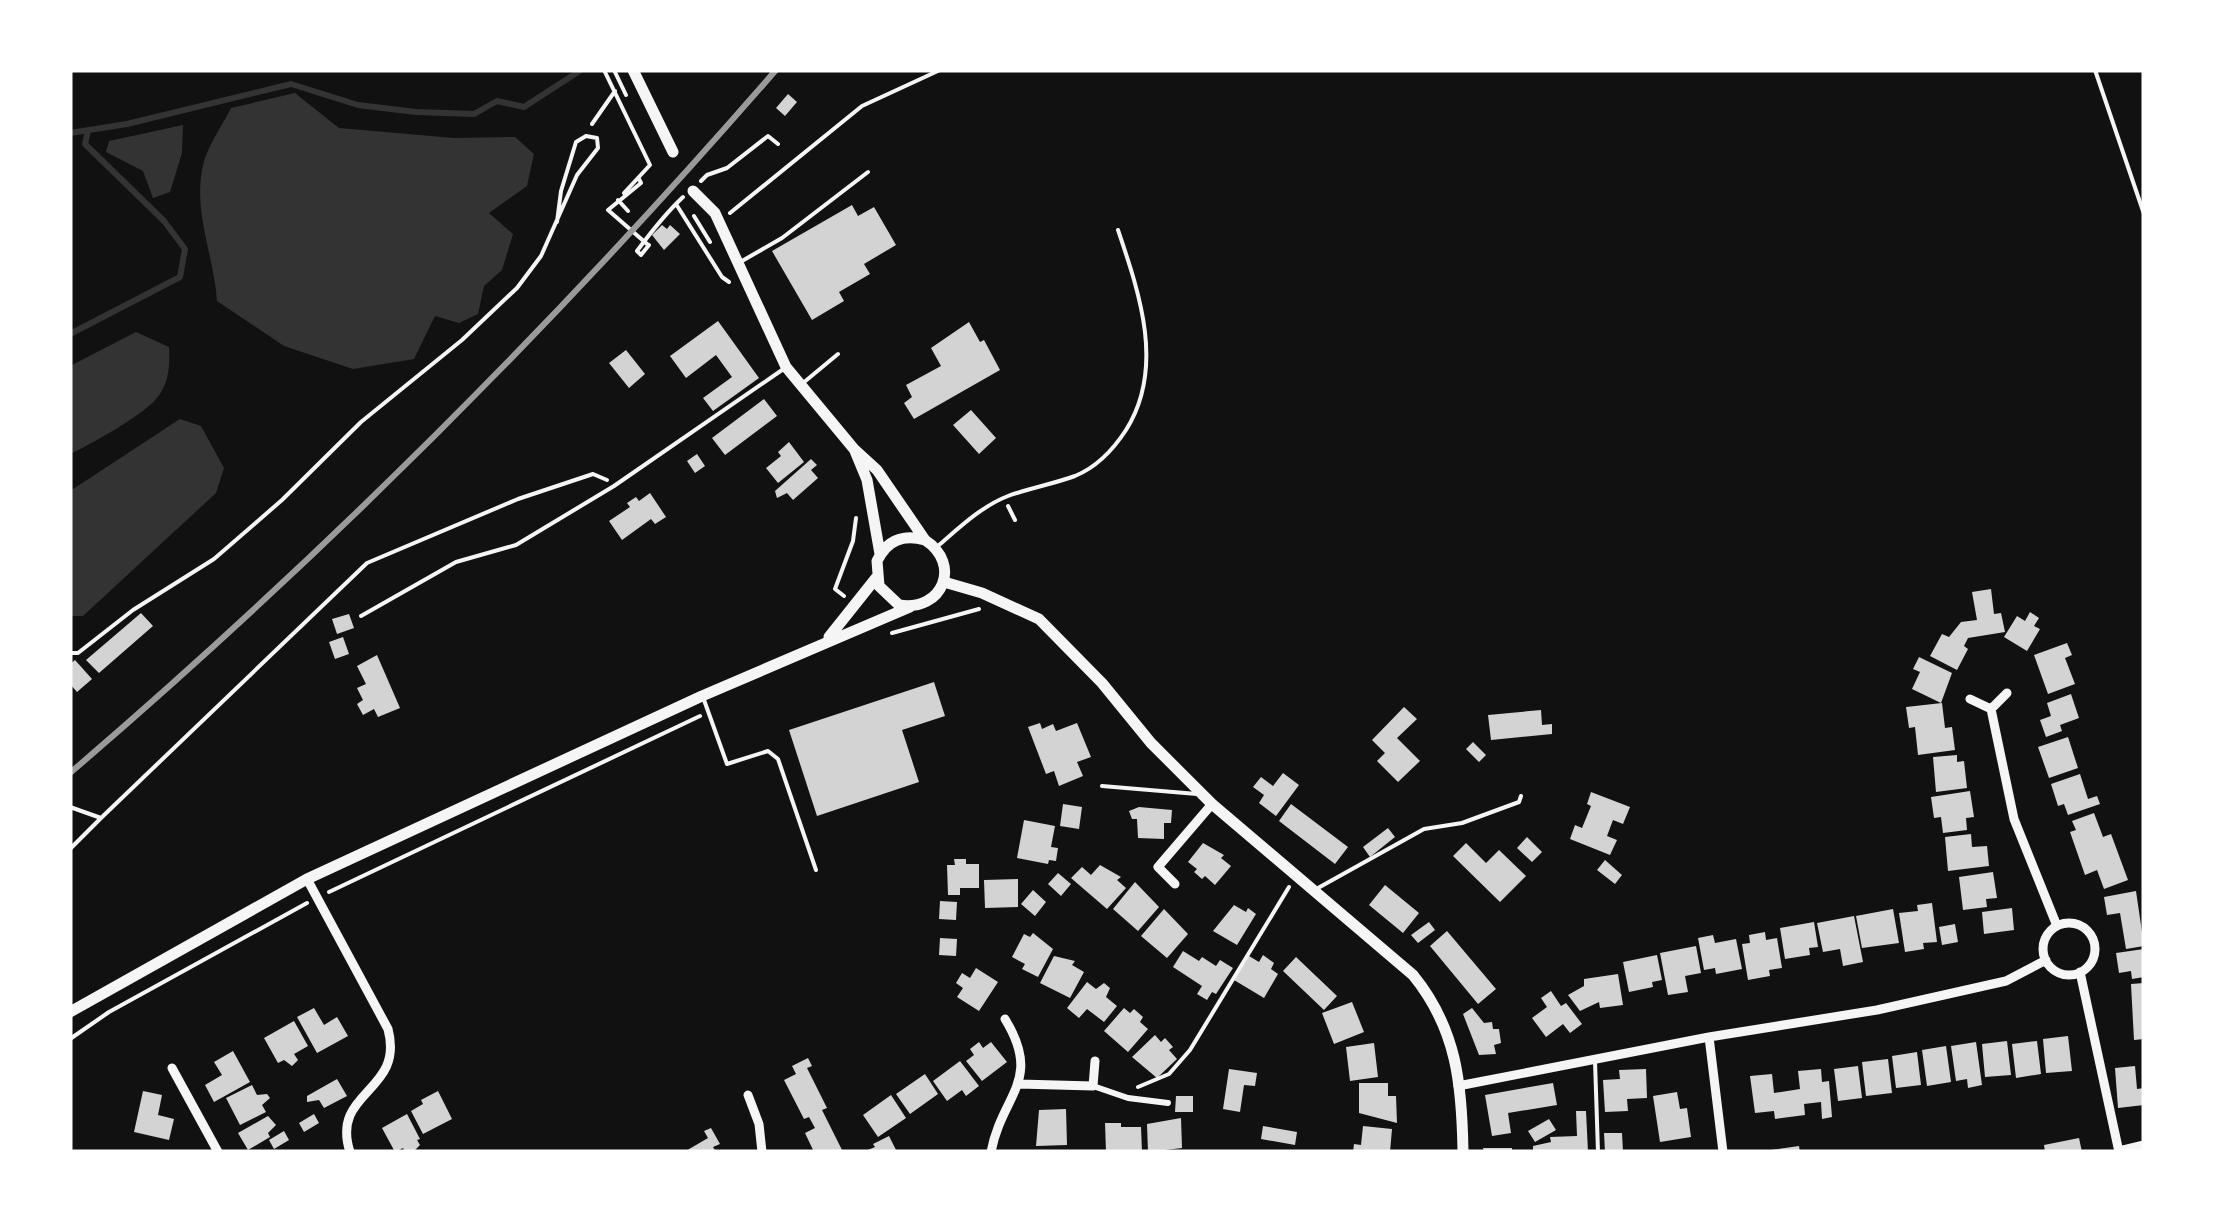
<svg xmlns="http://www.w3.org/2000/svg" width="2214" height="1222" font-family="'IBM Plex Sans',sans-serif">
	<style>
		.water { fill: #333 }
		.lines { fill: none; stroke-linecap: round; stroke-linejoin: round }
		.stream { stroke: #333; stroke-width: 6 }
		.building { fill: #d3d3d3 }
		.path { stroke: #f5f5f5; stroke-width: 4 }
		.service { stroke: #f5f5f5; stroke-width: 4 }
		.pedestrian { stroke: #f5f5f5; stroke-width: 6 }
		.minor { stroke: #f5f5f5; stroke-width: 9 }
		.tertiary { stroke: #f5f5f5; stroke-width: 11 }
		.rail { stroke: #9a9a9a; stroke-width: 6 }
	</style>
	<rect width="100%" height="100%" fill="#111"/>
	<path class="water" d="M295,93L339,128L454,138L515,137L534,154L527,186L489,213L513,234L502,270L484,286L478,314L459,323L435,316L414,359L353,369L284,346L217,301C214,254 190,206 205,158C211,141 223,124 231,108Z
		M183,125L182,153L170,192L153,198L143,171L106,152L109,141Z
		M136,332L169,347C170,365 169,385 156,399C143,415 90,445 70,454V366Z
		M180,419L201,426L224,468L216,493L83,616H70V491Z"/>
	<g class="lines">
		<path class="stream" d="M70,133L127,124L291,84L358,105L416,112L474,114L497,101L524,107L581,70
			M70,334L180,277L185,249L164,221L85,144L88,130"/>
	</g>
	<path class="building" d="M788,94L797,102L785,116L776,108Z
		M852,205L858,216L874,207L896,245L864,264L870,274L839,292L844,301L812,320L772,251Z
		M662,225L667,229L670,225L680,234L664,250L652,235Z
		M718,321L759,378L713,411L703,398L732,377L716,355L686,378L670,356Z
		M969,322L980,342L984,340L1000,370L914,419L904,403L912,397L906,385L941,366L931,348Z
		M626,350L645,374L629,388L609,363Z
		M764,399L777,416L725,455L712,438Z
		M971,410L996,438L979,454L953,425Z
		M789,442L804,462L778,483L766,468L781,456L778,452Z
		M697,454L705,466L695,473L687,461Z
		M811,459L817,465L811,470L818,478L793,500L787,493L777,498L775,491Z
		M650,493L666,517L655,524L651,519L622,540L609,521L630,507L627,503L636,497L639,501Z
		M1991,589L1994,614L2001,613L2005,632L1968,638L1964,646L1968,649L1957,670L1930,656L1942,634L1949,637L1961,622L1977,620L1972,592Z
		M2030,612L2039,618L2034,626L2040,629L2027,651L2004,637L2017,616L2025,621Z
		M141,613L153,626L99,673L86,660Z
		M349,614L354,628L337,634L332,619Z
		M343,637L349,654L335,659L329,642Z
		M2067,643L2072,655L2065,658L2075,684L2048,694L2034,655Z
		M377,655L400,708L378,717L374,709L363,715L357,704L363,700L357,688L366,684L357,666Z
		M1919,657L1952,673L1941,703L1912,689L1920,672L1913,669Z
		M75,660L92,679L77,692L70,684V664Z
		M934,682L945,716L902,730L919,782L817,816L789,730Z
		M2071,694L2079,718L2060,725L2062,731L2046,737L2040,720L2051,716L2047,703Z
		M1942,703L1945,728L1952,727L1955,750L1918,755L1915,727L1909,728L1906,707Z
		M1404,707L1417,719L1397,738L1420,761L1398,782L1377,761L1385,753L1372,740Z
		M1541,710L1542,725L1552,724V734L1491,740L1488,715Z
		M1040,723L1042,729L1053,724L1056,731L1077,723L1091,757L1077,762L1083,776L1059,786L1054,771L1046,774L1028,727Z
		M2068,737L2078,768L2049,778L2038,747Z
		M1473,742L1486,755L1479,762L1466,749Z
		M1957,755V762L1964,761L1967,788L1936,792L1933,757Z
		M1283,773L1299,785L1276,816L1259,803L1264,795L1253,787L1261,777L1273,786Z
		M2080,774L2088,799L2097,796L2100,804L2068,815L2064,804L2058,806L2051,784Z
		M1970,791L1974,817L1966,818L1967,830L1943,833L1941,817L1934,818L1931,797Z
		M1591,792L1630,807L1623,824L1613,820L1607,836L1617,840L1610,855L1570,839L1575,825L1582,828L1591,806L1587,804Z
		M1063,804L1082,807L1079,829L1060,826Z
		M1291,804L1348,847L1335,864L1279,821Z
		M1139,807L1172,810L1171,823H1164V839L1138,838L1137,819H1132L1129,811Z
		M2094,813L2103,837L2111,834L2128,880L2104,889L2097,870L2085,875L2070,832L2076,830L2072,821Z
		M1024,820L1055,826L1051,847L1058,848L1056,861L1049,860L1048,864L1017,858Z
		M1388,828L1395,837L1370,857L1363,847Z
		M1971,834L1972,847L1987,846L1989,866L1948,871L1945,837Z
		M1527,837L1542,852L1532,862L1517,848Z
		M1203,843L1224,855L1221,858L1231,866L1215,885L1205,876L1202,879L1194,872L1197,869L1188,862Z
		M1466,843L1486,863L1499,850L1526,876L1500,902L1453,856Z
		M954,859H966V864H979V888H960V895H948L947,865H955Z
		M1605,860L1622,875L1615,884L1597,870Z
		M1100,865L1121,877L1117,880L1126,888L1107,909L1071,878L1082,867L1091,875Z
		M1993,872L1997,898L1986,899L1987,907L1963,910L1959,877Z
		M1058,873L1071,884L1061,896L1048,884Z
		M1018,879V907L985,908L984,880Z
		M1135,882L1159,907L1138,931L1113,909Z
		M1385,885L1419,913L1403,933L1369,905Z
		M1033,890L1046,902L1035,916L1021,904Z
		M2136,891L2144,946L2126,949L2120,913L2107,915L2104,897Z
		M940,901L957,902L956,920L939,919Z
		M1932,903L1937,942L1923,943L1924,949L1905,952L1899,913L1918,911L1917,905Z
		M1234,905L1246,912L1248,908L1256,914L1237,945L1213,931Z
		M2012,908L2014,930L1984,934L1982,912Z
		M1164,909L1188,934L1167,958L1141,936Z
		M1893,909L1899,943L1862,948L1856,916Z
		M1854,916L1863,962L1843,966L1840,949L1823,952L1817,923Z
		M1429,922L1435,930L1418,943L1411,935Z
		M1814,922L1818,947L1809,948L1810,955L1785,959L1780,928Z
		M1955,924L1958,942L1942,945L1939,927Z
		M1447,931L1496,989L1478,1004L1430,946Z
		M1765,932L1766,940L1777,938L1782,968L1769,970L1770,976L1748,980L1742,944L1750,943L1749,935Z
		M1033,933L1053,949L1038,977L1022,969L1025,964L1012,957L1024,934L1030,937Z
		M1713,935L1715,943L1736,939L1742,969L1716,974L1715,968L1704,970L1698,938Z
		M940,938L957,939L956,956L939,955Z
		M1696,946L1701,973L1685,976L1688,992L1668,995L1660,953Z
		M2144,949V977L2132,979L2131,971L2119,973L2116,953Z
		M1183,951L1199,961L1202,957L1216,966L1220,960L1233,968L1216,994L1212,992L1207,1000L1197,994L1202,986L1173,967Z
		M1263,955L1274,963L1271,969L1278,974L1264,998L1234,980L1249,956L1259,962Z
		M1657,955L1662,980L1652,982L1653,987L1629,992L1623,962Z
		M1054,956L1075,961L1072,965L1084,972L1070,998L1040,983Z
		M1296,957L1337,996L1324,1010L1283,971Z
		M976,968L998,982L979,1011L957,997L963,988L956,983L962,973L970,978Z
		M1618,974L1623,1005L1600,1008L1599,1002L1580,1011L1568,995L1584,986V979Z
		M1087,982L1096,989L1104,983L1110,988L1106,997L1117,1006L1104,1022L1087,1009L1079,1018L1067,1008Z
		M2144,983V1039L2134,1040L2131,984Z
		M1551,991L1561,1006L1566,1003L1582,1024L1570,1033L1563,1024L1546,1037L1532,1018L1547,1007L1541,998Z
		M1352,1002L1364,1032L1334,1044L1322,1013Z
		M314,1008L324,1025L337,1017L348,1036L317,1053L297,1017Z
		M1124,1008L1130,1013L1134,1009L1143,1017L1140,1022L1148,1029L1128,1052L1104,1031Z
		M1472,1008L1484,1023L1492,1022L1493,1029H1499L1501,1043L1494,1045L1496,1054L1479,1055L1463,1014Z
		M294,1021L308,1046L294,1054L298,1060L292,1066L284,1060L278,1063L264,1038Z
		M1155,1035L1161,1042L1165,1038L1173,1047L1169,1050L1177,1059L1157,1078L1132,1057Z
		M2068,1036L2072,1071L2046,1073L2043,1039Z
		M2007,1041L2011,1075L1985,1077L1982,1044Z
		M2037,1041L2041,1074L2016,1078L2012,1044Z
		M979,1042L983,1048L991,1042L1007,1062L982,1081L966,1061L974,1055L970,1049Z
		M1976,1042L1982,1085L1968,1088L1967,1079L1956,1081L1951,1046Z
		M1374,1043L1378,1077L1350,1081L1346,1047Z
		M1946,1046L1951,1082L1927,1086L1922,1050Z
		M233,1051L250,1082L214,1102L205,1085L222,1075L214,1062Z
		M1917,1052L1921,1085L1896,1088L1892,1056Z
		M808,1058L812,1066L807,1068L827,1108L822,1110L843,1152H814L805,1133L815,1128L809,1117L804,1119L784,1080L796,1074L792,1066Z
		M1888,1059L1892,1093L1866,1096L1862,1062Z
		M960,1061L979,1086L966,1096L962,1090L947,1101L933,1081Z
		M1858,1066L1862,1098L1838,1101L1834,1069Z
		M2135,1066L2137,1089L2144,1088V1105L2118,1108L2115,1068Z
		M1229,1069L1257,1073L1255,1086L1244,1085L1240,1112L1223,1109Z
		M1646,1069L1647,1098L1627,1099L1628,1111L1605,1112L1603,1080L1620,1079L1619,1070Z
		M1821,1069L1822,1082L1829,1081L1832,1117L1822,1119L1821,1102L1804,1104L1805,1115L1775,1119L1774,1111L1755,1113L1750,1076L1772,1074L1774,1093L1800,1089L1798,1071Z
		M925,1074L938,1094L910,1114L896,1094Z
		M337,1079L347,1096L324,1108L319,1100L307,1102V1096Z
		M1359,1083H1388V1096H1396L1397,1123L1359,1113Z
		M1553,1083L1557,1105L1508,1113L1511,1133L1492,1136L1485,1095Z
		M252,1085L257,1095L267,1094L270,1098L262,1105L266,1112L240,1125L226,1098Z
		M143,1091L162,1095L158,1115L174,1119L169,1140L134,1132Z
		M438,1091L452,1119L423,1134L411,1111L423,1104L421,1100Z
		M1677,1092L1680,1109L1687,1108L1691,1137L1660,1142L1653,1096Z
		M891,1095L906,1118L878,1137L863,1115Z
		M1176,1096H1193V1112H1175Z
		M1066,1109L1067,1145L1036,1146L1039,1110Z
		M1576,1111H1586L1588,1152H1533V1146L1551,1142L1550,1137L1577,1136Z
		M314,1114L319,1123L304,1132L299,1123Z
		M407,1114L420,1139L417,1140L420,1145L413,1152H405L403,1148L395,1152L382,1128Z
		M268,1116L276,1125L268,1133L270,1137L248,1150L238,1133Z
		M1181,1118L1182,1148L1148,1152L1147,1124Z
		M1549,1119L1556,1130L1535,1142L1528,1131Z
		M1105,1123H1121V1127H1141L1142,1152H1106Z
		M1263,1126L1297,1132L1295,1145L1261,1139Z
		M1363,1126L1392,1129L1390,1152H1353L1354,1144L1361,1145Z
		M711,1128L720,1144L713,1147L716,1152H684L708,1138L704,1131Z
		M284,1131L289,1140L274,1149L269,1140Z
		M1604,1133H1622L1623,1152H1605Z
		M889,1136L897,1152H863L875,1147L873,1144Z
		M2079,1138L2082,1152H2045L2044,1145Z
		M1799,1146L1800,1152H1771V1150Z
		M1483,1148H1512V1152H1484Z"/>
	<g class="lines">
		<path class="path" d="M604,70L650,165L624,193
			M614,70L626,95
			M2095,70L2144,214
			M592,124L615,91
			M639,179L641,183L608,210L647,244L649,245L641,255L637,251C651,232 666,213 683,197
			M701,181L707,175L727,168L768,136L778,144
			M618,200L628,211
			M676,204L722,277L729,282
			M730,213L862,106L940,70
			M694,216L710,242
			M1008,506L1015,520
			M844,596L835,589L853,541L856,518
			M892,633L979,609
			M70,807L101,818L367,563L518,499L593,474L607,480
			M70,849L101,818
			M329,892L700,716
			M70,1039L109,1012L307,903
			M1138,1087L1169,1074L1190,1050L1289,887"/>
		<path class="service" d="M742,261L782,238L868,172
			M803,383L838,354
			M939,545C960,527 982,506 1008,496C1030,488 1053,484 1075,476C1097,467 1113,450 1126,430C1165,368 1140,295 1118,230
			M361,616L456,562L516,545L614,486L782,370
			M70,653H78L133,610L214,559L282,500L361,422L462,340L517,288L541,256L577,175L598,148L597,138L586,136L576,142L561,191L557,222
			M704,700L727,764L768,751L778,759L816,870
			M1102,786L1197,794
			M1318,888L1424,829L1462,823L1519,802L1521,796
			M1595,1061L1598,1152"/>
		<path class="pedestrian" d="M1093,1086L1128,1098L1168,1103"/>
		<path class="minor" d="M2007,693L1991,709L2014,819L2057,926
			M1970,699L1991,709
			M307,879L388,1029C405,1093 330,1090 350,1152
			M1175,884L1158,867L1212,804
			M2043 949a26 26 0 1 1 52 0a26 26 0 1 1-52 0Z
			M2080,972L2119,1152
			M1709,1037L1723,1152
			M172,1068L218,1152
			M1019,1084L1093,1086L1095,1061
			M1458,1086L1709,1037L1877,1010L2006,981L2046,960
			M748,1095L759,1124L762,1152
			M2119,1151L2144,1145
			M991,1152C1002,1094 1043,1081 1005,1019"/>
		<path class="tertiary" d="M633,70L673,152
			M693,191L715,213L786,367L854,449L877,470L925,540C962,564 943,612 899,605L879,586L877,561C887,540 903,534 925,540
			M855,451L867,480L880,554
			M944,582L982,593L1039,619L1102,683L1151,743L1212,804L1413,975C1457,1029 1462,1085 1463,1152
			M829,637L876,578
			M70,1012L307,879L702,696L910,607"/>
		<path class="rail" d="M70,773C322,557 559,320 776,70"/>
	</g>
	<rect width="2214" height="1222" fill="none" stroke="#ffffff" stroke-width="145"/>
</svg>
